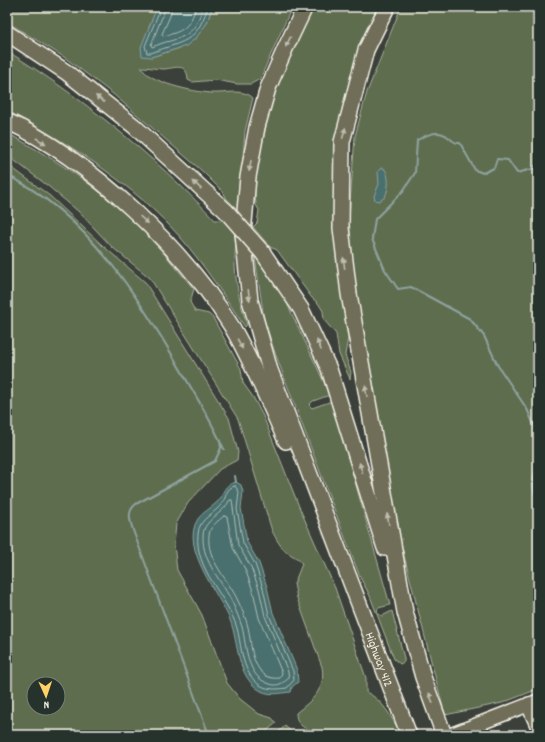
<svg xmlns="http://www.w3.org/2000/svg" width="545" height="742" font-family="Dekko,sans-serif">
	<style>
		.green { fill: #5f6d4f; stroke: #aaaf9c; fill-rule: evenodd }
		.water { fill: #4a6f6e; stroke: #8ea39f }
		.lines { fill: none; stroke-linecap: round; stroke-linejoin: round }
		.shore { stroke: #b0bdb7; stroke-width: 1 }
		.stream { stroke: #8ea39f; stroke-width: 2 }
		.major-casing { stroke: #f4f1e8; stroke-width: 16 }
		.highway-casing { stroke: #f4f1e8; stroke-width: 18 }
		.major { stroke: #706e59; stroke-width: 13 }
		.highway { stroke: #706e59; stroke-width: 15 }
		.highway-bridge-casing { stroke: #f4f1e8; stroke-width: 18; stroke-linecap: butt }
		.highway-bridge { stroke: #706e59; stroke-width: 15 }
		.oneway { fill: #bfbdaf }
		.labels { text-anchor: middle; stroke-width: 3; stroke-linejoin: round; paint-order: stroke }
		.street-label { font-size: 13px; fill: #f4f1e8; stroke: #26332d }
	</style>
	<rect width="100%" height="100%" fill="#3b413a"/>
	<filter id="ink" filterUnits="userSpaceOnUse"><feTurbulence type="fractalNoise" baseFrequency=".025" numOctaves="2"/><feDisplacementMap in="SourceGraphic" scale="8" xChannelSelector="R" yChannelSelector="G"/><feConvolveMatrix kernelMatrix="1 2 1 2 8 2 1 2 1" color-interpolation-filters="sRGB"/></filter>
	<g filter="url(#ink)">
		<path class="green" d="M7,7H157L151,57L186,46L207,23L212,7H292L260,79L251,84H237L216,80L192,82L188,80C187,62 176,68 164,69C157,69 149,67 141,67C149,83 194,92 212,93C225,94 243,88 253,98L245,131L239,211L226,198L224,193L202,171L113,94L64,57L7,22Z
			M312,7H380L340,122L334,175V228L340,284L348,338L345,355L351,372L350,379L339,354L336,334L324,320L323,311L318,303L312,298L277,250L270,247L253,227L257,223L259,210L256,205L254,182L270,107L283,72Z
			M401,7H538V689L502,703L445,715L390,501L353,275L349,217L355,136L367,92Z
			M7,51C83,98 153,155 215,220H224L238,232C231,265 237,293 247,325L245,327C225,297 204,265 181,238C133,184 71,144 7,111Z
			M7,133C46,154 91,182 124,212C149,235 172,263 194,289L190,302L195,311L209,314L213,318L241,369L243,383L253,397L263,416L300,509L335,588L366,678V692C383,700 391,717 400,732L394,735H275L285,726L294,734L304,732L307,729C300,726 296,721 296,713C312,700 326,690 322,667L297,598L294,584L302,564C298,557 293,557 287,552C280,547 276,538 272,531L238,419L150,278L112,247L79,212L48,186L7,155Z
			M7,164L50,196L102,245L145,282L229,418L238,452L237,460L220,469L188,503L176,524L174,545L177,570L202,615L227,683L240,699L259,714L272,718L276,723L262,735H7ZM34,684H58V708H34Z
			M254,250L268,269L267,274L283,295L330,395L313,401L309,405L312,408L332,401L390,605L378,608L377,613L382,616L392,611L404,658V662L400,664L394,659L370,596L360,577L275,353L264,319Z"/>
		<path class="water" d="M157,7H212L207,23L196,38L186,46L151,57L142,56L141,47Z
			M381,168H384C390,177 389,188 385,197L379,201L375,200L374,196L379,184L378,171Z
			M236,482L241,485L243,492L241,508L247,542L259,563L267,587L273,613L297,670L298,682L292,687L291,692C280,693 271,696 261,691C236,677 239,643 230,620C220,595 179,547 198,519C202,513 211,508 216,503C226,495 220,486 236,482Z"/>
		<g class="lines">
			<path class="shore" d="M161,7L145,46L147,53H151C184,40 195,45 208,7
				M166,7L151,45L152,47C158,45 164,42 170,41C192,35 196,28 203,7
				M172,7L170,16L162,34L163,36C183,32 190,27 196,7
				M235,486L239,492L237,509L243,543L255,564L263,588L269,615L293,671L294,680L287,688C271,690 260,690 250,675C241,661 241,643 237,628C228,597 194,569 198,534C199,517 215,515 223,502C227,495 226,488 235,486Z
				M232,500L238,545L251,567L259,589L265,616L288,672L289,678C283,683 277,687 270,684C246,677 247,647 242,627C240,620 236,611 233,604C223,581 202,563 203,536C203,519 223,515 229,501Z
				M224,516L227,517L233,548L245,569L253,591L259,618L282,673L280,678C271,679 265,677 259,669C251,658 251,641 248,627C246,619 242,609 238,601C229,580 206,560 209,535C210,526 218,521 224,516Z"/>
			<path class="stream" d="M538,163L532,169L517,173L508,160L497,159L494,168L483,173L475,170L460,143C452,144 450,136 443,134C434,131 425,136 417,140L415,173L403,191L375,219L372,239L385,270L398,289L411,287L470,319L484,336L498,366L527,409L537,432L538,451
				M7,175C87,215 139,297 182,372C195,395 209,417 220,441L221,448L215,461L136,504C126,512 130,521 134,533L209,735
				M221,443L224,449
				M538,461C533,476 530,487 538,502
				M235,476L236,482"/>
			<defs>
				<path id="major" d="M450,735L538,701"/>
				<g id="highway">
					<path id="s1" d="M305,7L285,49L268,88L257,127L248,177L243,234L250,300L270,370L409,735"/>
					<path d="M387,7L366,50L342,142L341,228L349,294L405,612L423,677L444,735"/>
					<path d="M7,33L66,72L134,126L226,211"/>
					<path d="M7,121C89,159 185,250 232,327C253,363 269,403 286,441"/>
					<path d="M263,253L301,309L329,369L385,548"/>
					<path d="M529,705L538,725"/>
				</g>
			</defs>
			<use href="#major" class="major-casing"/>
			<use href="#highway" class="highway-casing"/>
			<use href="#major" class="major"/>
			<use href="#highway" class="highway"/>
			<defs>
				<path id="highway-bridge" d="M226,211L263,253"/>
			</defs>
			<use href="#highway-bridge" class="highway-bridge-casing"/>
			<use href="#highway-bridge" class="highway-bridge"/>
		</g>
		<defs><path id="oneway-solid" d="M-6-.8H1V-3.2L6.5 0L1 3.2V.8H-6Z"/></defs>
		<g class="oneway">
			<use href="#oneway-solid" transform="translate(288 42) rotate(116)"/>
			<use href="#oneway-solid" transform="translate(100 99) rotate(-142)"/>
			<use href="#oneway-solid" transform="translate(344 133) rotate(-75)"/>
			<use href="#oneway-solid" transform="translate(41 141) rotate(30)"/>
			<use href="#oneway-solid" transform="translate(250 166) rotate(100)"/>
			<use href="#oneway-solid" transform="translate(197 185) rotate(-137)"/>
			<use href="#oneway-solid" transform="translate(144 220) rotate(42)"/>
			<use href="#oneway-solid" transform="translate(344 263) rotate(-97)"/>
			<use href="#oneway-solid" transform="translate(249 295) rotate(82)"/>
			<use href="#oneway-solid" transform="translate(240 344) rotate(63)"/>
			<use href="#oneway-solid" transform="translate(319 345) rotate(-113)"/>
			<use href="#oneway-solid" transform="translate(366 391) rotate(-100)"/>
			<use href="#oneway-solid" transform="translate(361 468) rotate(-107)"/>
			<use href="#oneway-solid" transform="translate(388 519) rotate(-100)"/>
			<use href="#oneway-solid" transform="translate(431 698) rotate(-110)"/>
		</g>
	</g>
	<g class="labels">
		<g class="street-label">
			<text dy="5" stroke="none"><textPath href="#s1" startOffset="686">Highway 412</textPath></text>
		</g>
	</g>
	<rect width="545" height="742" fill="none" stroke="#26332d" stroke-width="24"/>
	<rect x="12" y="12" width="521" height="718" fill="none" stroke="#f4f1e8" stroke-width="1.5" filter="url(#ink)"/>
	<g transform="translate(46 696) rotate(177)"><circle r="19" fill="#26332d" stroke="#787f78"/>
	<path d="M0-3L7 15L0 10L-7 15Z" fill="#ffd166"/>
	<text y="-6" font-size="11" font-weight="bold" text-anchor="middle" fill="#f4f1e8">N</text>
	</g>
</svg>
